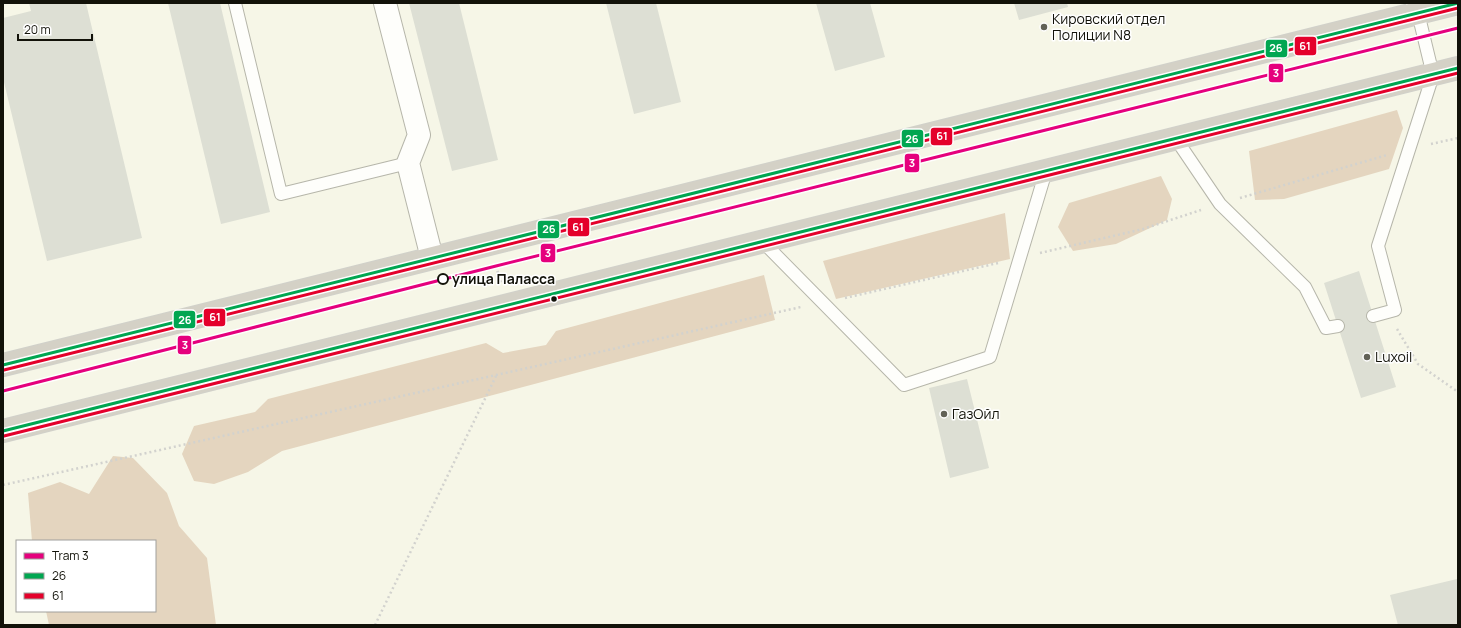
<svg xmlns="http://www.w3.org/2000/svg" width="1461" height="628" font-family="Manrope,sans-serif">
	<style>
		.forest { fill: #e4d5bf }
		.building { fill: #dddfd4 }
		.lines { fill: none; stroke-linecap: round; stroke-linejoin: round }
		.lane-casing { stroke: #b6b6aa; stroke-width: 14 }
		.street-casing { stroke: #b6b6aa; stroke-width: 24 }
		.highway-casing { stroke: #d1d1ca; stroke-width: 24 }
		.path { stroke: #d2d2ce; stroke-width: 2.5; stroke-dasharray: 2 3; stroke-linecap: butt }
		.lane { stroke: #fefefb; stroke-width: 12 }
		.street { stroke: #fefefb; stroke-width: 22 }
		.highway { stroke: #d4d1c6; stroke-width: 22 }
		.bus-1-casing { stroke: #fff; stroke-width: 6 }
		.bus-2-casing { stroke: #fff; stroke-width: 6 }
		.bus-1 { stroke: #00a651; stroke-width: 3 }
		.bus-2 { stroke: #e4002b; stroke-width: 3 }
		.tram-1-casing { stroke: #fff; stroke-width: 6 }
		.tram-1 { stroke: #e5007d; stroke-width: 3 }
		.poi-dot { fill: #626257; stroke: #fff; stroke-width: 1.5 }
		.stop-dot { fill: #fff; stroke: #121209; stroke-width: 2 }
		.bus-dot { fill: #121209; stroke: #fff; stroke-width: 1.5 }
		.labels { text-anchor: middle; stroke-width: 3; stroke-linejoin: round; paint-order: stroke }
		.poi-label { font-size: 14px; fill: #121209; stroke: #fff; text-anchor: start }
		.stop-label { font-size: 14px; font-weight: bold; fill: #121209; stroke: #fff; text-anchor: start }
		.line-badge { stroke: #fff; stroke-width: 1.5 }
		.badge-label { font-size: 11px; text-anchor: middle; font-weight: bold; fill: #fff }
	</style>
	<rect width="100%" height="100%" fill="#f6f6e7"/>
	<path class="forest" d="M1397,110L1403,128L1389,169L1284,199L1255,200L1249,151Z
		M1161,176L1172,199L1167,220L1116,244L1073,251L1058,227L1069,203Z
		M1005,213L1010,259L836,299L823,261Z
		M764,275L775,320L282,451L248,472L214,484L194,481L182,454L194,426L255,412L268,399L486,343L503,353L546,345L556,331Z
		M113,456L133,458L167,493L179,526L207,558L216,625H49L46,611H155V541H32L28,493L60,482L89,494Z"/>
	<path class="building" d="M29,3H86L142,238L47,261L3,78V18L31,11Z
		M168,3H220L270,212L221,224Z
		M409,3H459L498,160L452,171Z
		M606,3H656L681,102L634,114Z
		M816,3H870L885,57L835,71Z
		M1014,3H1067L1068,7L1019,20Z
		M1359,271L1396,387L1361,398L1324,283Z
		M967,379L989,468L950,478L929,388Z
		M1457,579L1458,625H1398L1390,595Z"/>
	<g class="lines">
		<defs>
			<path id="lane" d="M235,3L281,194L408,163
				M1176,139L1220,204L1305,287L1326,328L1338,326
				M763,242L904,385L990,357L1046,171
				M1373,316L1395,310L1378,246L1433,75L1418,13L1412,3"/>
			<path id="street" d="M385,3L419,135L408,163L432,258"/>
			<path id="highway" d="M3,365L1458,3
				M3,431L1458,68"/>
		</defs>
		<use href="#lane" class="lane-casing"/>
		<use href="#street" class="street-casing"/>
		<use href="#highway" class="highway-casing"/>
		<path class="path" d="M1431,144L1458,138
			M1240,198L1387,155
			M1040,253L1143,229L1201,210
			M496,266L501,283
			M845,298L998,263
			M1397,329L1418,364L1458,392
			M3,485L801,307
			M375,625L497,374"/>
		<use href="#lane" class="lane"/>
		<use href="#street" class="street"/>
		<use href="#highway" class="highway"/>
		<defs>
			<path id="bus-1" d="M3,365L1458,3
				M3,431L1458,68"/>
			<path id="bus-2" d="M4,370L1458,8
				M4,436L1458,73"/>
		</defs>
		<use href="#bus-1" class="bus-1-casing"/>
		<use href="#bus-2" class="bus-2-casing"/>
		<use href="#bus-1" class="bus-1"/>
		<use href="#bus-2" class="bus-2"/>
		<defs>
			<path id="tram-1" d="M3,391L496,266L1458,28"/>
		</defs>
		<use href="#tram-1" class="tram-1-casing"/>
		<use href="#tram-1" class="tram-1"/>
	</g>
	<g class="poi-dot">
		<circle cx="1044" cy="27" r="4"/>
		<circle cx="1367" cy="357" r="4"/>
		<circle cx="944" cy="414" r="4"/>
	</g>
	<circle class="stop-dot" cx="443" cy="279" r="5"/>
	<circle class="bus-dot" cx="554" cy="299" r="3.5"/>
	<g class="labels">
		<g class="poi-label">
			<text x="1052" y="24">Кировский отдел<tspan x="1052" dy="16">Полиции N8</tspan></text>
			<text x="1375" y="362">Luxoil</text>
			<text x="952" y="419">ГазОйл</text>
		</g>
		<g class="stop-label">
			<text x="452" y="284">улица Паласса</text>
		</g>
	</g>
	<g class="line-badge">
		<rect x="1294" y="36" width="23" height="20" rx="4" fill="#e4002b"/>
		<rect x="1265" y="39" width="23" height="19" rx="4" fill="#00a651"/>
		<rect x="1268" y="63" width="16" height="20" rx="4" fill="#e5007d"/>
		<rect x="930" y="127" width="23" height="19" rx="4" fill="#e4002b"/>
		<rect x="901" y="129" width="23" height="19" rx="4" fill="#00a651"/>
		<rect x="904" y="153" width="16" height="20" rx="4" fill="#e5007d"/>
		<rect x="567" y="217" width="23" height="20" rx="4" fill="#e4002b"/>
		<rect x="537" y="220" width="23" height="19" rx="4" fill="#00a651"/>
		<rect x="540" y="243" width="16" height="20" rx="4" fill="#e5007d"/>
		<rect x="203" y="308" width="23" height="19" rx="4" fill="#e4002b"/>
		<rect x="173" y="310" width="23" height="19" rx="4" fill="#00a651"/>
		<rect x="177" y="335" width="15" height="20" rx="4" fill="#e5007d"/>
	</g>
	<g class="badge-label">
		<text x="1305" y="50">61</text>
		<text x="1276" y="52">26</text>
		<text x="1276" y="77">3</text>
		<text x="942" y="140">61</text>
		<text x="912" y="143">26</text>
		<text x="912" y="167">3</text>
		<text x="578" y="231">61</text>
		<text x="549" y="233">26</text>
		<text x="548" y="257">3</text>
		<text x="215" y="321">61</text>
		<text x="185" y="324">26</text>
		<text x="185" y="349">3</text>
	</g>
	<rect width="1461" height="628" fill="none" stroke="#121209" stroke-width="8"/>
	<rect x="16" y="540" width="140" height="72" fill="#ffffff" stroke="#a0a09d"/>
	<rect x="24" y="553" width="20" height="6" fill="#e5007d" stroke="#a0a09d"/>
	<text x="52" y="560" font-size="12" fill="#121209">Tram 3</text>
	<rect x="24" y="573" width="20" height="6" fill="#00a651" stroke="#a0a09d"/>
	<text x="52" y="580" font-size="12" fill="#121209">26</text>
	<rect x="24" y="593" width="20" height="6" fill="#e4002b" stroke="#a0a09d"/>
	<text x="52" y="600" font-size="12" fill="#121209">61</text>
	<path d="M18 34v6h74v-6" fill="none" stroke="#121209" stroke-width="2"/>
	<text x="24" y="34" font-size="12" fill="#121209" stroke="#ffffff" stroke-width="3" paint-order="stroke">20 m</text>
</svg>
